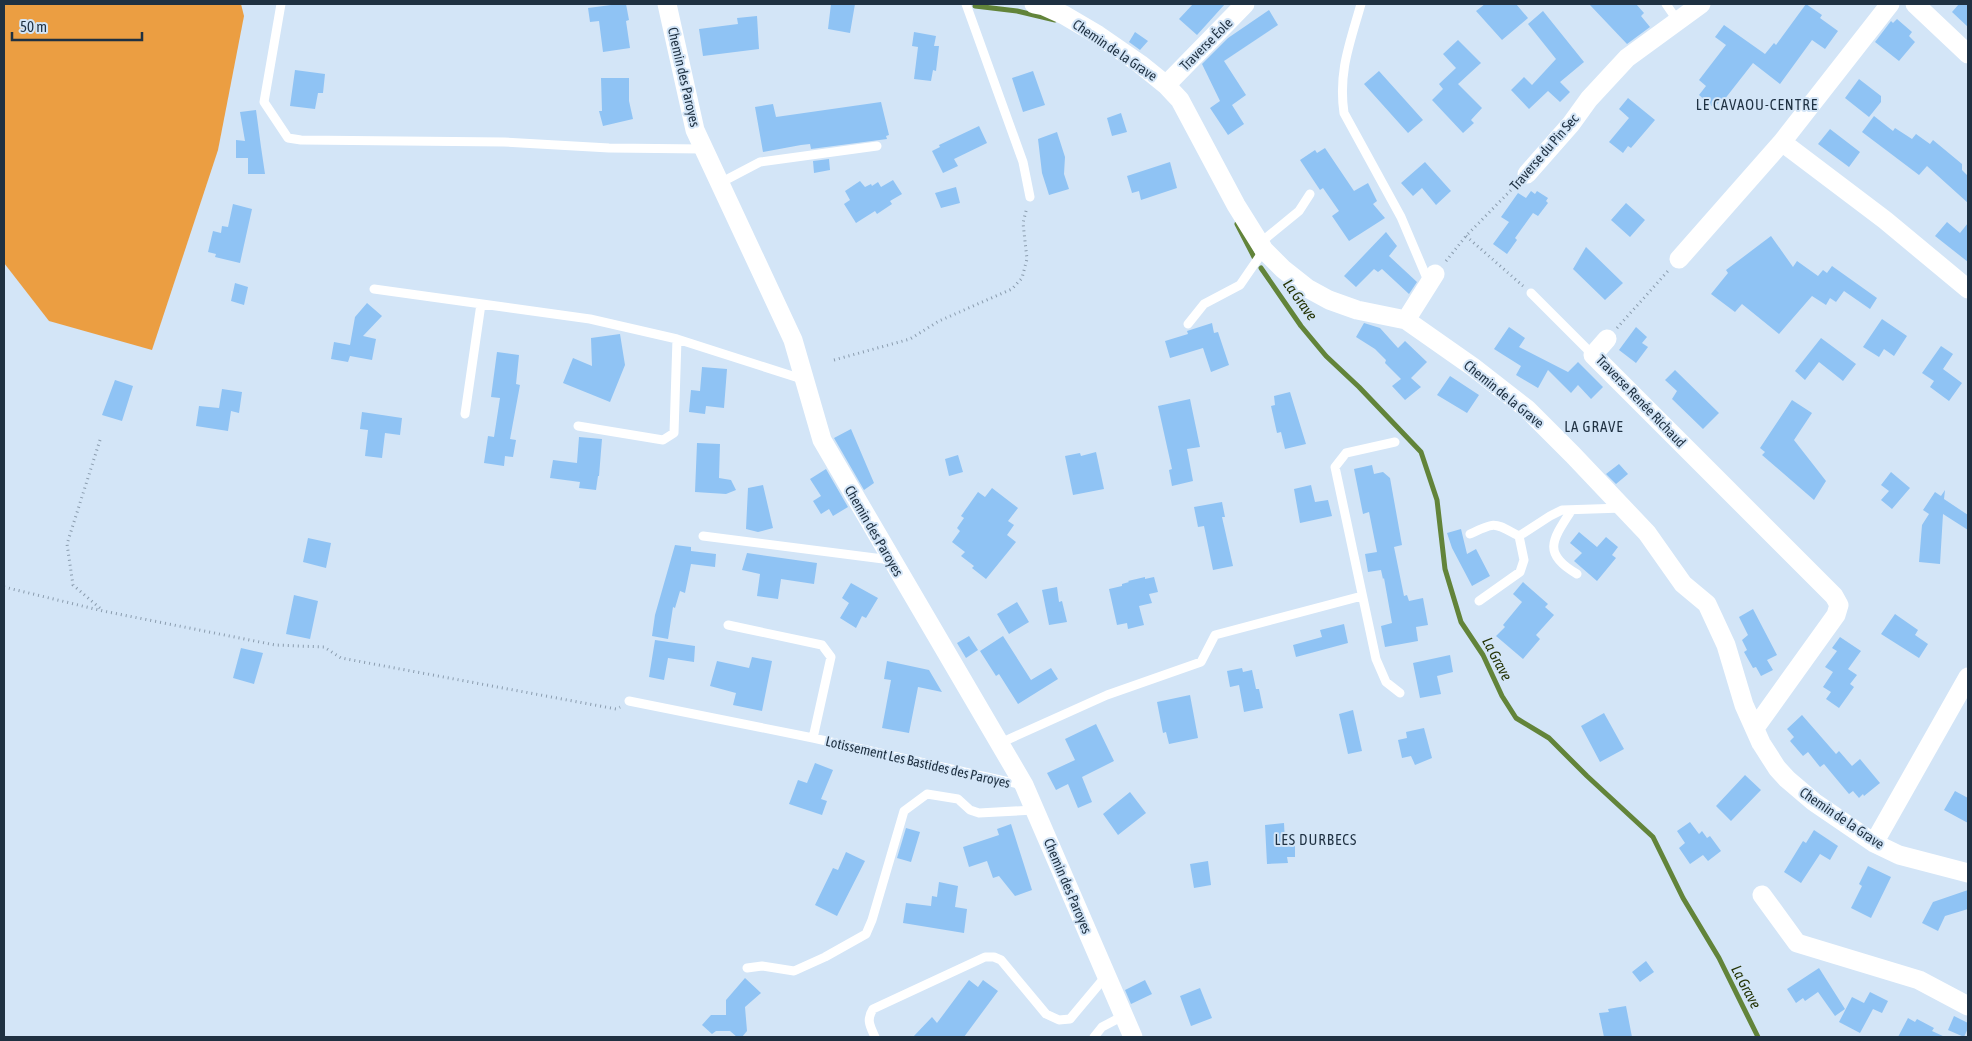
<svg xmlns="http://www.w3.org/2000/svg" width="1972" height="1041" font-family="'Asap Condensed',sans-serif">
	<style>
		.green { fill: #eb9e42 }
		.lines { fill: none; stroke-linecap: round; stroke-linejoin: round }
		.stream { stroke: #62843a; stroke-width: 5 }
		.building { fill: #8fc3f4 }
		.path { stroke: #8a9cae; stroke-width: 3; stroke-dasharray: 1 4; stroke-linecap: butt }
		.lane { stroke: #fff; stroke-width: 9 }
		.street { stroke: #fff; stroke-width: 19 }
		.labels { text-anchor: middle; stroke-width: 4; stroke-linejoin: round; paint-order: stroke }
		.street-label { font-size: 14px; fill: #1f3142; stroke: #d3e5f7 }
		.neighbourhood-label { font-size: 15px; letter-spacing: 1px; fill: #1f3142; stroke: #d3e5f7 }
		.water-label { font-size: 15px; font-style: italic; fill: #243406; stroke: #d3e5f7 }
	</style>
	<rect width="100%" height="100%" fill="#d3e5f7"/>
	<path class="green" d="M4,4H241L244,16L218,150L152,350L49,321L4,263Z"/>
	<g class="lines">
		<path class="stream" d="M975,6L1017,11L1055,20
			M1237,224L1254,257
			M1261,268L1301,326L1326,356L1359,387L1421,452L1437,500L1445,569L1461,622L1483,655L1502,696L1516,718L1549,738L1587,776L1653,837L1683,898L1719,958L1758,1037"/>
	</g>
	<path class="building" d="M619,4H626L629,20L626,21L630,48L603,52L599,21L590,22L588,8Z
		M831,4H855L850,33L828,29Z
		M1193,4H1225L1197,35L1179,19Z
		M1485,4H1516L1528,18L1502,40L1476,11Z
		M1589,4H1636L1644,13L1641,16L1650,27L1627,44Z
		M1806,4L1822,15L1820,18L1838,31L1825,49L1812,40L1780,84L1753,63L1724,100L1722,98L1714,108L1699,95L1706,86L1699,80L1726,45L1715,37L1724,25L1765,54L1774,43L1776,45Z
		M1959,4H1968V27L1952,12Z
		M1269,10L1278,25L1224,61L1246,95L1232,105L1244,124L1228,135L1210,108L1220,101L1202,64L1228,38Z
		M1543,11L1584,62L1560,82L1570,92L1560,102L1548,91L1529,109L1511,90L1524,77L1532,85L1556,59L1528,24Z
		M757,16L759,49L703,56L699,29L738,24L737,18Z
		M1897,19L1912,32L1909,36L1915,42L1899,61L1875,42L1891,21L1893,23Z
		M914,32L936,36L934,46H939L936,71L933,70L931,81L914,79L918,47L912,46Z
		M1135,32L1148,41L1140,50L1129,42Z
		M1458,40L1481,63L1458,84L1482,108L1471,120L1474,123L1463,133L1432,100L1443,89L1439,84L1456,68L1443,54Z
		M295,70L325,74L323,93H318L315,109L290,106Z
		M1033,71L1045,105L1023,112L1012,78Z
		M1379,71L1423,120L1408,133L1364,84Z
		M601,78H629V101L633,119L603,126L599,111H602Z
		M1859,79L1881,96V102L1869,117L1845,98Z
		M1628,98L1655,120L1631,148L1628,146L1623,153L1609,142L1629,118L1619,109Z
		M881,102L889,135L886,136L887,139L811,149L810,144L801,145L763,152L755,107L773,104L776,117Z
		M256,110L261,147L265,174H248V158H236V140L245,141L240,112Z
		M1121,113L1127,132L1112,136L1107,118Z
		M1874,116L1893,131L1895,128L1912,139L1916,134L1930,144L1933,140L1962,164V170L1968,176V203L1927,166L1919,175L1862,132Z
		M979,126L987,143L954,159L958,166L943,173L932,151L940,147L939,145Z
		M1830,129L1860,152L1849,167L1818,144Z
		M1057,132L1065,157L1064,174L1069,189L1049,195L1042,173L1038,139Z
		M1325,148L1354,191L1368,183L1377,201L1373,204L1385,218L1349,241L1332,216L1339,211L1323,188L1320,190L1300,160L1315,150L1317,153Z
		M829,159L830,170L814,173L813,161Z
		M1170,162L1177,188L1141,200L1139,191L1132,193L1127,176Z
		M1425,162L1451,191L1436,205L1422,188L1413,196L1401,183Z
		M893,180L902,194L890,201L892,204L877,214L875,211L856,223L844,204L850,200L845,191L860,181L865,187L871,184L872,186L878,182L881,187Z
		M956,187L960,203L941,208L935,193Z
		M1531,191L1535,194L1537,191L1548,198L1546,201L1548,203L1538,216L1533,213L1515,238L1517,240L1507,254L1493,244L1509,222L1501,217L1518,193L1526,198Z
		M1626,203L1645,220L1630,237L1611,220Z
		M233,204L252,209L240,263L215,257L216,254L208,252L213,231L221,233L222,226L228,227Z
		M1947,222L1960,233L1968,223V262L1935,236Z
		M1386,232L1397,246L1389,256L1417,282L1409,294L1382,269L1378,272L1374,269L1356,287L1344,276Z
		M1771,236L1793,267L1797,261L1818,276L1823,270L1827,273L1832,266L1877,298L1870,309L1844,291L1836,302L1830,298L1826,305L1812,296L1779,334L1742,304L1735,312L1711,294L1728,273L1726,270Z
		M1586,247L1623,283L1605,300L1573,269Z
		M235,283L248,287L244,305L231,301Z
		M367,303L382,316L363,336L376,339L372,360L350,356L348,362L331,359L334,342L350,345L355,317Z
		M1882,319L1907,336L1894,356L1884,349L1879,357L1863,347Z
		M1212,323L1214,333L1218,332L1229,365L1211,372L1203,348L1170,358L1165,341L1188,334L1187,331Z
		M1364,323L1380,328L1398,348L1405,341L1427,362L1411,378L1421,387L1405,400L1392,386L1401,379L1385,363L1386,360L1375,349L1356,337Z
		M1509,327L1525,338L1519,347L1568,372L1578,362L1603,387L1591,399L1578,385L1571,393L1548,370L1538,388L1516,375L1521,366L1494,349Z
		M1636,327L1647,337L1642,343L1648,347L1636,363L1619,350Z
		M620,334L625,365L610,402L563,383L573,358L592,366L591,338Z
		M1821,338L1856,364L1843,381L1819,362L1805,380L1795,371Z
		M1941,346L1953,354L1943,369L1962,383L1949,401L1930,387L1934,381L1922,373Z
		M497,352L519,355L516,384L520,385L510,439L516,440L513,457L505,456L504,466L484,463L488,436L494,437L500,398L491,397Z
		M702,367L727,369L724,408L706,406L705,414L689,412L691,390L700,391Z
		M1675,370L1719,413L1703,429L1672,399L1677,391L1665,380Z
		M1450,376L1479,395L1467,413L1437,395Z
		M115,380L133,386L122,421L102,415Z
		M222,389L242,392L239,413L231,411L228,431L196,426L199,406L219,408Z
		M1290,392L1306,444L1285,449L1281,432L1277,433L1271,406L1275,405L1274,396Z
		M1190,399L1200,447L1187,449L1193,481L1172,486L1169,470L1172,469L1158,406Z
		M1792,400L1812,413L1794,440L1826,481L1814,500L1762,455L1765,452L1760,448Z
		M362,412L402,418L400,435L385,433L382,458L365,456L368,430L360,429Z
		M851,429L874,483L864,490L834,438Z
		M579,437L602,439L599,476H598L596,490L579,488L580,482L550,478L553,460L577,463Z
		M697,443L720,444L719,478L731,480L736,490L726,494L695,492Z
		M1096,452L1104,489L1073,495L1065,456L1080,453L1081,456Z
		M958,455L963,472L949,476L945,459Z
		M1619,464L1628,474L1616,484L1606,474Z
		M1372,465L1374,474L1383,472L1390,478L1402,545L1394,547L1404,596L1407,595L1409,601L1423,598L1428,625L1416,627L1418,641L1385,647L1381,626L1392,623L1384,578L1383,579L1381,570L1368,572L1365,554L1377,552L1369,512L1363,514L1354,469Z
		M826,469L848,507L833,516L829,509L821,514L813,501L821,496L810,479Z
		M1891,472L1910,488L1892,509L1881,500L1889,491L1881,485Z
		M763,485L773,528L758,532L746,529L748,488Z
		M1311,485L1315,502L1328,500L1332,516L1300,523L1294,489Z
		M992,488L1018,508L1008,521L1014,525L1007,535L1016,542L986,579L972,568L974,566L961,556L965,552L952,542L960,531L957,528L964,518L961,516L978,492L985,497Z
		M1945,490L1944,499L1968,515V530L1943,514L1940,564L1919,562L1922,525L1929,514L1923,510L1935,492L1941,496Z
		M1222,502L1225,517H1222L1233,566L1213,570L1204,526L1198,527L1194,507Z
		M1461,529L1467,554L1476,549L1490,576L1472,586L1452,548L1447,533Z
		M1579,532L1597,547L1606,537L1618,547L1612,555L1616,558L1597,581L1574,561L1582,553L1570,543Z
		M308,538L331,543L326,568L303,562Z
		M675,545L691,547V551L716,554L715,567L691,564L685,593L680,591L675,608L673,607L668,639L652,636L655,615Z
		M747,553L817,563L814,584L781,579L778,599L757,596L760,574L742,570Z
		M1145,577V579L1154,577L1158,592L1149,594L1152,603L1139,606L1144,625L1128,629L1127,623L1117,625L1109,589L1122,586V584L1129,582L1128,581Z
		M1523,582L1548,604L1545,607L1554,615L1536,635L1540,639L1523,659L1496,636L1505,627L1503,625L1522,602L1513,594Z
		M851,583L878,598L866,618L862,616L856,628L840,618L849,603L842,598Z
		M1057,587L1059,602L1062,601L1067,622L1049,625L1042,590Z
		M294,595L318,601L310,639L286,634Z
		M1017,602L1029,622L1009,634L997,614Z
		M1753,609L1777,655L1767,660L1773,670L1761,676L1756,667L1753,668L1744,652L1747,650L1742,640L1748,635L1739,617Z
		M1895,614L1918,630L1915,635L1928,644L1919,658L1881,634Z
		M1344,624L1348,643L1296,657L1293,645L1322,637L1320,630Z
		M969,636L978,650L966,658L957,643Z
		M1003,636L1031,680L1051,668L1058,679L1018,704L999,674L996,676L980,651Z
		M1840,637L1861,651L1848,669L1857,675L1850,684L1854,687L1839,708L1826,699L1831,692L1823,687L1833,672L1825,667L1837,651L1832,648Z
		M655,640L695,646L694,662L668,658L664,680L649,677Z
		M241,648L263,653L254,684L233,678Z
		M1450,655L1453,672L1437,676L1441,694L1420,698L1413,663Z
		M752,657L772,661L762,711L733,705L736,693L710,686L717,661L749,668Z
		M887,661L929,670L942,692L918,687L909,733L882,728L891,680L884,679Z
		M1242,668L1243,672L1252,670L1256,689H1259L1263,708L1244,712L1239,685L1230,687L1227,671Z
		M1190,695L1198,738L1169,744L1166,732L1163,733L1157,702Z
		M1353,710L1362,751L1348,754L1339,714Z
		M1604,713L1624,749L1600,762L1581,726Z
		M1802,715L1836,754L1839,751L1852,766L1860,759L1880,783L1864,796L1863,794L1859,798L1853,791L1849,794L1824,764L1820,767L1808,752L1803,756L1790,741L1794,737L1787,729Z
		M1096,724L1114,761L1082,777L1092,802L1078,808L1068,784L1056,790L1047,773L1075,760L1065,739Z
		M1424,728L1432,758L1415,765L1411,756L1402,758L1398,740L1407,738L1406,732Z
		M815,763L833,770L821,799L827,801L822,815L789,804L798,780L807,783Z
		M1745,775L1761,790L1731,821L1716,806Z
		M1955,791L1968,798V823L1944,810Z
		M1130,792L1146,813L1118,835L1103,814Z
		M1690,822L1699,834L1702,831L1707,838L1710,836L1721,851L1708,861L1703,855L1690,864L1679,848L1685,843L1677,831Z
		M1284,823L1285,842L1295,841V857H1287L1288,863L1267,864L1265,825Z
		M1011,824L1032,890L1015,896L999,876L993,878L987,861L969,867L963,847L999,835L997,829Z
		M906,828L920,832L911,862L897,858Z
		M1814,830L1838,846L1830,860L1820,854L1801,883L1784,872L1803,841L1806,843Z
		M846,852L865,861L837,916L815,905L833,868L838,870Z
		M1208,861L1211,885L1194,888L1190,864Z
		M1868,866L1891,877L1871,918L1851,908L1862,886L1859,884Z
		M939,882L958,886L955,907L967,909L964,933L903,923L906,903L931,906L932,896L937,897Z
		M1968,890V909L1945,916L1938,931L1922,923L1933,902Z
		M1646,961L1654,972L1640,982L1632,972Z
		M1819,968L1845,1009L1835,1016L1818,992L1805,1001L1803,998L1796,1003L1787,989Z
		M745,978L761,993L745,1007L747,1031L742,1037H737L730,1031H716L712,1034L702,1025L711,1015H726V1000Z
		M969,980L978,987L983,980L998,991L964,1037H913L932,1017L937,1023Z
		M1145,980L1152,994L1131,1004L1125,990Z
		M1200,988L1212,1018L1191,1026L1180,996Z
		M1870,992L1888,1001L1882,1013L1873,1009L1860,1033L1839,1022L1852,997L1864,1003Z
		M1626,1006L1632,1037H1604L1599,1013L1609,1012L1608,1009Z
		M1954,1016L1968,1023V1028L1964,1037L1948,1030Z
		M1908,1018L1915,1022L1917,1019L1934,1028L1932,1031L1945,1037H1898Z"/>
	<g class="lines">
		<path class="path" d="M1466,236L1523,286
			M1446,261L1466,236L1516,185
			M1617,328L1668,271
			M834,360L910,339L939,321L1012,289L1022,278L1027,259L1023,223L1027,207
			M100,440L67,544L73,585L102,610
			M4,587L103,611L275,645L324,647L341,658L616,709L620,707"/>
		<path class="lane" d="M281,4L264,102L288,138L301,140L504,142L609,148L704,149
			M966,4L1023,162L1030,197
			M1361,4C1350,43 1338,72 1344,113L1401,217L1429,283
			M1666,4L1677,20
			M720,183L760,162L877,146
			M1260,243L1299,211L1310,194
			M374,289L590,319L677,339L805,380
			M1531,293L1593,355
			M1188,324L1204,304L1240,285L1264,250
			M465,414L481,304
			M578,426L663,440L674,433L677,339
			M1395,442L1346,453L1335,467L1376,659L1386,682L1400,693
			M1571,511C1552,540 1542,554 1577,574
			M1470,534C1497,521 1494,523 1519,536L1550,516L1562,510L1623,508
			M703,536L891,560
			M1479,601L1520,572L1524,560L1519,536
			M728,625L822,645L831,657L813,738
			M629,701L813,738L1023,785
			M998,744L1107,695L1201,662L1215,635L1362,596
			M747,968L762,966L794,971L825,957L866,934L872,920L904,811L927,794L958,799L970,810L979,813L1034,810
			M875,1037C870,1026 866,1020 873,1009L985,957H994L1001,960L1046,1014L1059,1020L1070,1019L1106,976
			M1094,1037L1102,1027L1123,1016"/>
		<path class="street" d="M667,4L695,130L793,340L822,440L1024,785L1133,1037
			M1034,4L1044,6L1064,15L1098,35L1140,64L1166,85L1180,100L1236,205L1264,250L1283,269L1307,288L1329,300L1357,310L1406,320L1473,367L1527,409L1573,455L1647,533L1683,584L1707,604L1726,645L1744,705L1761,743L1777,768L1787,779L1814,802L1874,843L1899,855L1968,873
			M1915,4L1968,54
			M1166,85L1245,4
			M1782,142L1885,220L1968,289
			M1527,174L1571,124L1589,99L1627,58L1701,4
			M1679,259L1782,142L1890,4
			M1406,320L1435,274
			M1607,339L1593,355L1834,596L1839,605L1836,615L1755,728
			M1874,843L1968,677
			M1762,895L1797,943L1919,980L1968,1006"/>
	</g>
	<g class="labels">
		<g class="street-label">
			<text transform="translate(1206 44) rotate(-45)" y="5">Traverse Éole</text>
			<text transform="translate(1115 50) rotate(34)" y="5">Chemin de la Grave</text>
			<text transform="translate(684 77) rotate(77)" y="5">Chemin des Paroyes</text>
			<text transform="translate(1544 152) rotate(-49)" y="5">Traverse du Pin Sec</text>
			<text transform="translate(1504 394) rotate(39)" y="5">Chemin de la Grave</text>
			<text transform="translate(1641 401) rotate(46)" y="5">Traverse Renée Richaud</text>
			<text transform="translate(874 531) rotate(60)" y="5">Chemin des Paroyes</text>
			<text transform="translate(918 762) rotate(13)" y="5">Lotissement Les Bastides des Paroyes</text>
			<text transform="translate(1842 818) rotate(34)" y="5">Chemin de la Grave</text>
			<text transform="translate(1068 886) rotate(67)" y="5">Chemin des Paroyes</text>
		</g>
		<g class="neighbourhood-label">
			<text x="1757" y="110">LE CAVAOU-CENTRE</text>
			<text x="1594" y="432">LA GRAVE</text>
			<text x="1316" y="845">LES DURBECS</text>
		</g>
		<g class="water-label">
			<text transform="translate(1300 300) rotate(54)" y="5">La Grave</text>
			<text transform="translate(1497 659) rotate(62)" y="5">La Grave</text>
			<text transform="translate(1746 987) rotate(62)" y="5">La Grave</text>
		</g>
	</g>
	<rect width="1972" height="1041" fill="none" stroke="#1f3142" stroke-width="10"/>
	<path d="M12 32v8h130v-8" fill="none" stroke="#1f3142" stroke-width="2.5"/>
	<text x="20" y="32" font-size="15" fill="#1f3142" stroke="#d3e5f7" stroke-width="4" paint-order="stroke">50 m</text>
</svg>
